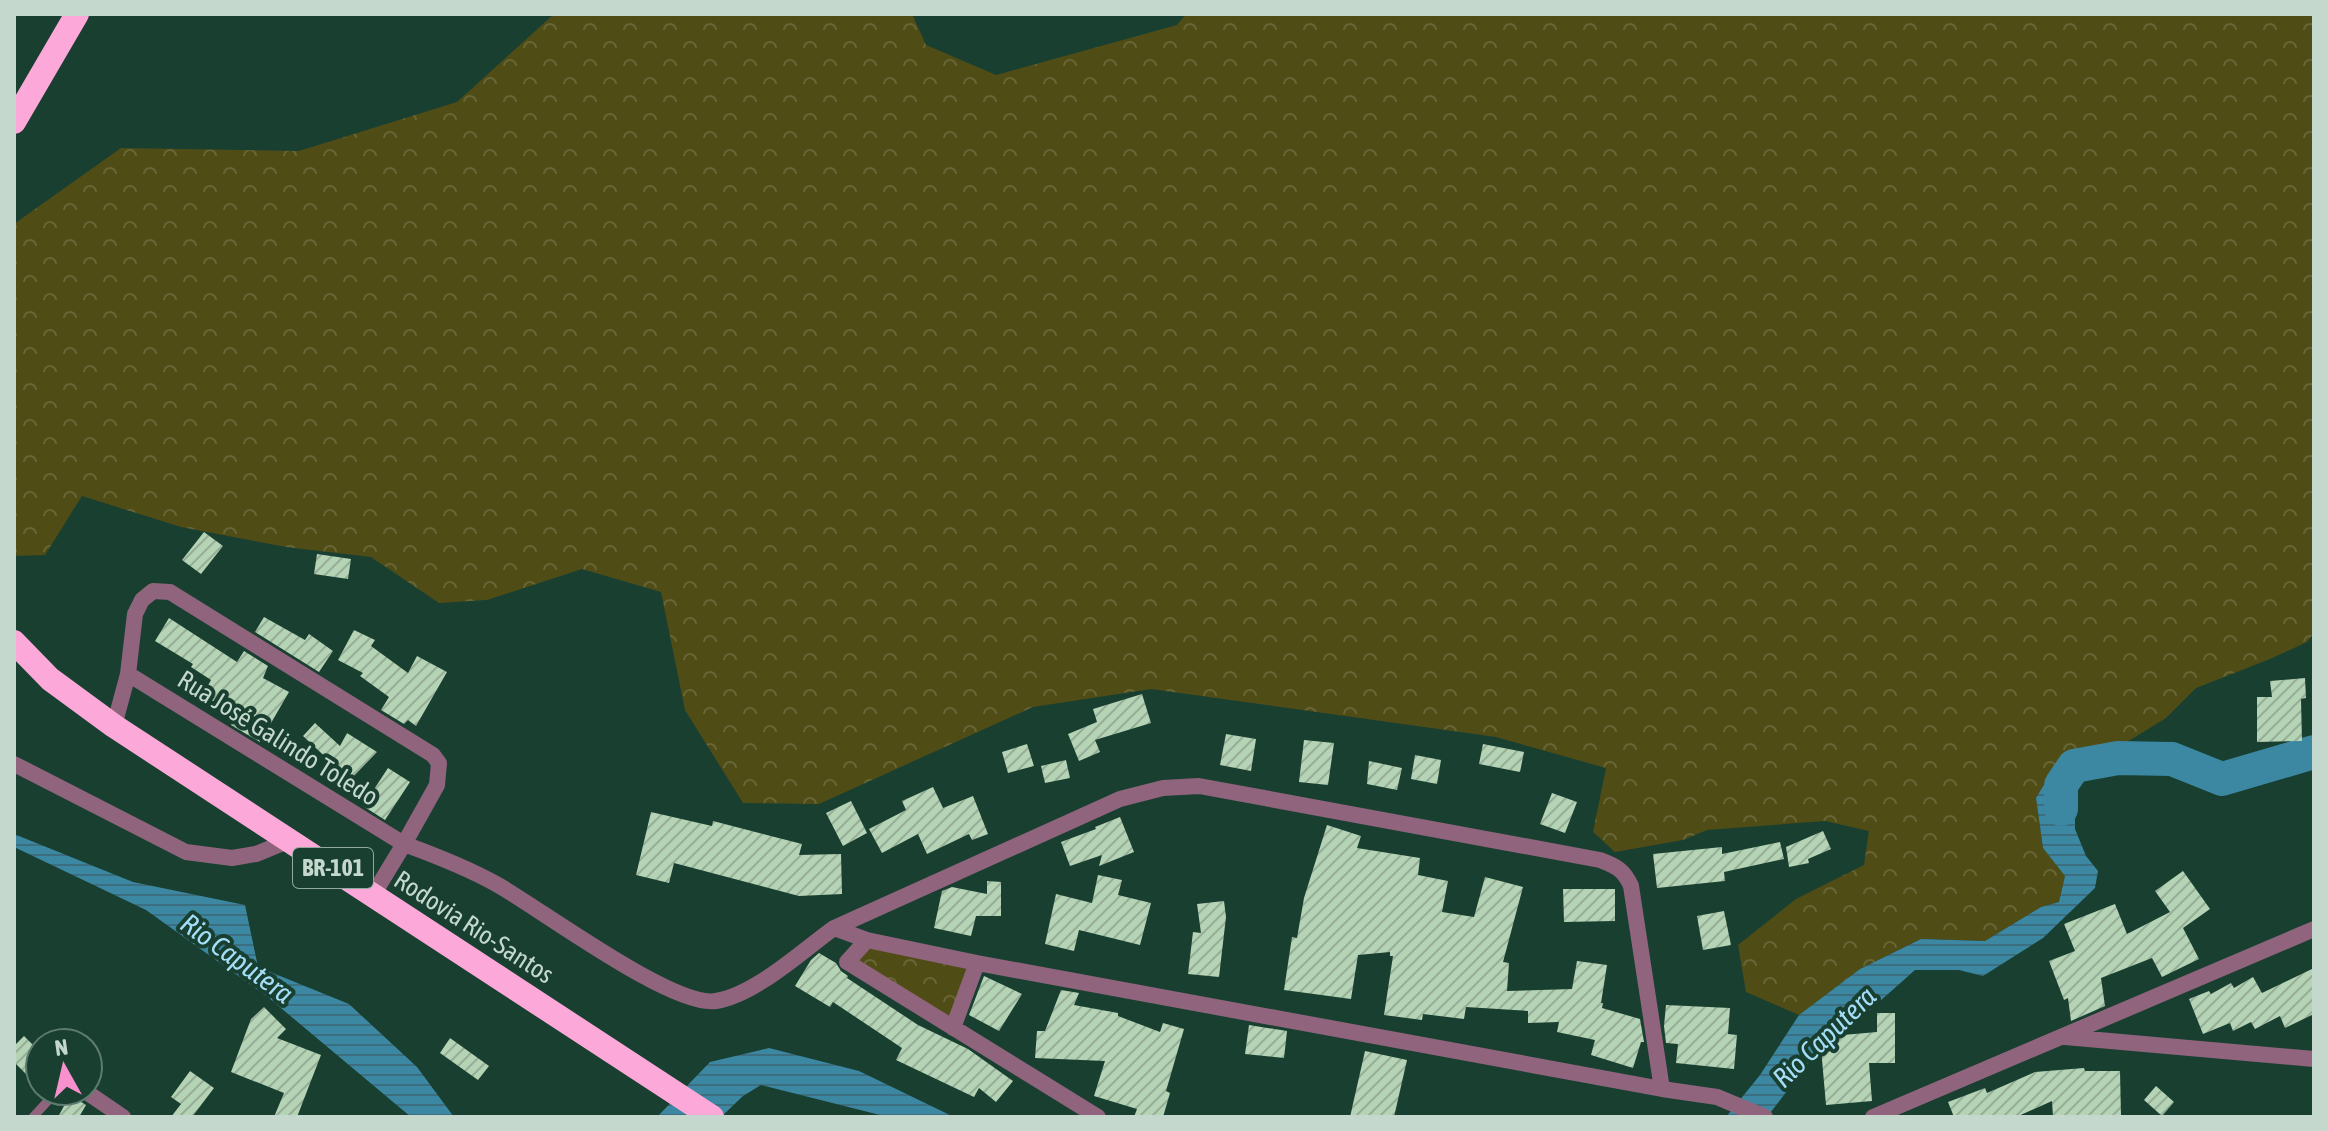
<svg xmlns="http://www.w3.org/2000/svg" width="2328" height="1131" font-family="'Asap Condensed',sans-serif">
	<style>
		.forest { fill: url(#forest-crowns) }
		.water { fill: url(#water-rules) }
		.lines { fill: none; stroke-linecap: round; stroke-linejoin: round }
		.river { stroke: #3c87a2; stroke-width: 34 }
		.building { fill: url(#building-hatch) }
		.lane { stroke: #8f647c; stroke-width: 9 }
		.street { stroke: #8f647c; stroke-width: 16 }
		.highway { stroke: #fca8d8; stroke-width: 24 }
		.labels { text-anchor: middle; stroke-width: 8; stroke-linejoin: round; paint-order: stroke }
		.shield { fill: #183f30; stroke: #90aa9f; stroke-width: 2 }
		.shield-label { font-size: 24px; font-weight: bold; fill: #c4d8ce }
		.street-label { font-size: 26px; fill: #c4d8ce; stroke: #183f30 }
		.water-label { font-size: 28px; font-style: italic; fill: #a4def6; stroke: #183f30 }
	</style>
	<defs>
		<pattern id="forest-crowns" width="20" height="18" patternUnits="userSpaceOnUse" patternTransform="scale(2)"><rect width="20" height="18" fill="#504c16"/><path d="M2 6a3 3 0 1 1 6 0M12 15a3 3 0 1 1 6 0" fill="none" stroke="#686537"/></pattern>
		<pattern id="water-rules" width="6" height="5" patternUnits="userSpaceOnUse" patternTransform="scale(2)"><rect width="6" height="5" fill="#3c87a2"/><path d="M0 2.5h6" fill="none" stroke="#3c6e7f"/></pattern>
		<pattern id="building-hatch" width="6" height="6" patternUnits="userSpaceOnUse" patternTransform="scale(2)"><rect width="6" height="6" fill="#b5d3b5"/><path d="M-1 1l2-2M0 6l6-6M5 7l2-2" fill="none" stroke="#96ae97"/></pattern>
	</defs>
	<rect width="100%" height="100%" fill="#183f30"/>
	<path class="forest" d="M554,14H912L926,45L996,75L1177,25L1186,14H2314V633L2307,642L2270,659L2196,688L2166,718L2114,750L2058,761L2036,798L2043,848L2065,876L2059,902L2041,907L1985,941L1921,939L1860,969L1799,1015L1746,992L1738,945L1796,899L1864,865L1869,831L1825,821L1707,830L1683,840L1615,852L1593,832L1606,768L1496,737L1151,689L1033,707L819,804L743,803L685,710L661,592L582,569L487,600L439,603L371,557L286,547L181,527L82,496L45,555L14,556V224L121,148L299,151L457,102Z
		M868,944L971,968L951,1021L853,961Z"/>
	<path class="water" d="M2058,761L2074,766L2067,795L2075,815V829L2086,856L2098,871L2095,888L2043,938L1983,976L1959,970H1915L1853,1025L1814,1056L1767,1117H1726L1760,1075L1799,1015L1860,969L1921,939L1985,941L2041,907L2059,902L2065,876L2043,848L2036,798Z
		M14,834L133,882L245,905L258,967L349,1004L417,1067L454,1117H411L269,998L146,910L14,847Z
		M769,1048L859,1071L954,1117H888L761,1085L743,1096L721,1117H657L710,1062Z"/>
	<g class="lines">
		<path class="river" d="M2061,809V785L2074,766L2118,758L2172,759L2222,779L2314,752"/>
	</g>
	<path class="building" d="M204,532L223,546L201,574L182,560Z
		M317,554L351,559L348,579L314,574Z
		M264,617L305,640L309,634L333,651L319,672L255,632Z
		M169,618L237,662L244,651L268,666L263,678L289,692L260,742L231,725L234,721L199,702L211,680L191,667L193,664L155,641Z
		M354,630L375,640L371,646L408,673L417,656L447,672L416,726L408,720L404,724L381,710L389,697L360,676L363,673L338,660Z
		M2305,678L2306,698L2301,699L2302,741L2257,742V697H2272L2270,681Z
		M1142,694L1151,723L1095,740L1100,752L1079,761L1068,734L1097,722L1093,709Z
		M315,723L340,746L347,733L377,752L350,780L303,736Z
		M1226,734L1256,739L1251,771L1220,765Z
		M1304,740L1334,743L1328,785L1299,782Z
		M1027,744L1034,766L1008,773L1002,752Z
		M1483,744L1524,752L1520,772L1479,764Z
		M1415,755L1441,760L1437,784L1411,779Z
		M1066,760L1070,778L1045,783L1041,766Z
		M1369,761L1402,768L1397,790L1367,784Z
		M388,768L410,782L385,820L363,806Z
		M933,787L943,808L973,796L988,834L972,840L969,834L927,854L918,834L882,853L869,829L906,810L902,801Z
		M1552,793L1577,802L1565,833L1540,824Z
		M851,801L867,833L843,846L826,813Z
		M651,812L712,826L713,821L802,844L799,855L841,854L842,894L799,896L674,863L669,883L636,875Z
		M1120,817L1134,852L1099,866L1102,855L1070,866L1061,842L1096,829L1095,827Z
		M1327,825L1361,836L1357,848L1420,858L1418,875L1448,881L1442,912L1474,917L1485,877L1523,887L1503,962L1509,963L1507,991L1572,989L1577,961L1607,965L1601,1003H1603L1602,1008L1640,1019L1644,1042H1641L1633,1068L1591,1055L1595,1040L1557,1032L1559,1022L1528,1023V1011L1466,1007L1464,1019L1423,1014L1422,1020L1384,1015L1393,956H1390V952L1358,955L1351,999L1284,990L1292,937L1297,938L1304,898Z
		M1823,831L1831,849L1808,859L1809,863L1789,867L1786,847Z
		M1780,842L1784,859L1724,872L1725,881L1657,888L1653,854L1722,847V854Z
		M2183,871L2210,909L2183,928L2199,959L2162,977L2152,958L2101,978L2105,1006L2071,1021L2068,998L2064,1000L2049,961L2075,951L2064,924L2115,904L2127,934L2170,912L2155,891Z
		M1098,875L1122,880L1118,895L1151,903L1140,945L1079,930L1074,951L1045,944L1056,894L1092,903Z
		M987,881L1001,882V916H976L971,936L934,928L942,891L952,887L987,894Z
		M1563,889H1615V921L1564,922Z
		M1224,901L1226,917L1219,977L1188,974L1193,932L1201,933L1197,904Z
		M1724,911L1731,945L1703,950L1697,916Z
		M819,953L836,963L841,971L848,976L847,978L918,1025L968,1049L1013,1081L996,1102L979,1088L974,1097L896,1060L902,1048L833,1002L830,1007L795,986L811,960Z
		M2314,968V1014L2285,1028L2280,1016L2255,1029L2251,1022L2233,1031L2230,1023L2203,1034L2189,999L2209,991L2211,994L2231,983L2234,988L2253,977L2262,993Z
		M984,976L1022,994L999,1031L969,1015Z
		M1061,990L1079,993L1074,1005L1118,1013V1016L1160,1032L1163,1023L1184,1029L1166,1091L1170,1093L1163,1117H1134L1137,1109L1094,1096L1105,1061L1035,1058L1037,1031H1045Z
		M1666,1005L1730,1008L1728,1034L1737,1035L1734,1069L1676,1063L1678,1044L1666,1043L1664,1026Z
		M264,1007L286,1029L277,1038L321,1055L297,1117H274L284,1093L231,1072L251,1019Z
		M1877,1013H1895V1063H1869L1872,1101L1826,1105L1820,1037L1877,1032Z
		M1249,1025L1287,1031L1284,1058L1245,1054Z
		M24,1036L40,1052V1073L32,1080L14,1062V1046Z
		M450,1038L489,1066L478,1080L440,1053Z
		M1365,1051L1407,1060L1394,1117H1350Z
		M2084,1068L2085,1071H2120L2121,1116L2053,1117L2052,1101L2016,1117H1954L1948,1102L1985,1088L1987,1093L2035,1072Z
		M190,1071L214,1088L192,1117H171L181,1104L171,1097Z
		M2156,1086L2174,1102L2162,1116L2144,1100Z
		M70,1095L86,1105L79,1117H58Z"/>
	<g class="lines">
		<path class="lane" d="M68,1042V1043
			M33,1117L57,1091"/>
		<path class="street" d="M114,726L128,674L135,614L142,600L153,591L170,592L433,755L439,763L437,785L404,844L128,674
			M14,764L186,852L232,858L256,854L290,840
			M373,895L404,844C437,856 468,868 498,885C542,910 673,1008 716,1001C755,995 802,951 834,928L867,940L977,963L1662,1089L1717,1097L1765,1117
			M834,928L1120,799L1163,788L1199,786L1600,860C1616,866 1624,870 1631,886L1662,1089
			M867,940L847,962L1098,1117
			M953,1028L977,963
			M2065,1037L2314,1059
			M85,1091L123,1117
			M1873,1117L2314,929"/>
		<path class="highway" d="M14,122L77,14
			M14,642L50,679L114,726L712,1117"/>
	</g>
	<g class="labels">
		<rect class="shield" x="293" y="848" width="80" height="40" rx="6"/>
		<g class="shield-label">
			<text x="333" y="876">BR-101</text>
		</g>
		<g class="street-label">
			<text transform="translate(278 738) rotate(32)" y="9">Rua José Galindo Toledo</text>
			<text transform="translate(474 927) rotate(33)" y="9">Rodovia Rio-Santos</text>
		</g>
		<g class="water-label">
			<text transform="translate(237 958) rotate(36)" y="10">Rio Caputera</text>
			<text transform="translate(1824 1037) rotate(-44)" y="10">Rio Caputera</text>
		</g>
	</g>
	<rect width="2328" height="1131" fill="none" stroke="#c4d8ce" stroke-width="32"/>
	<g transform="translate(64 1067) rotate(352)"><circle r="38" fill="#183f30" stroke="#5d7c6f" stroke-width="2"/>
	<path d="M0-6L14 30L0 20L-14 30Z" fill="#f790cd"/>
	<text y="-12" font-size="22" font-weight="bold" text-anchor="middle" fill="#c4d8ce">N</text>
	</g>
</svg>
